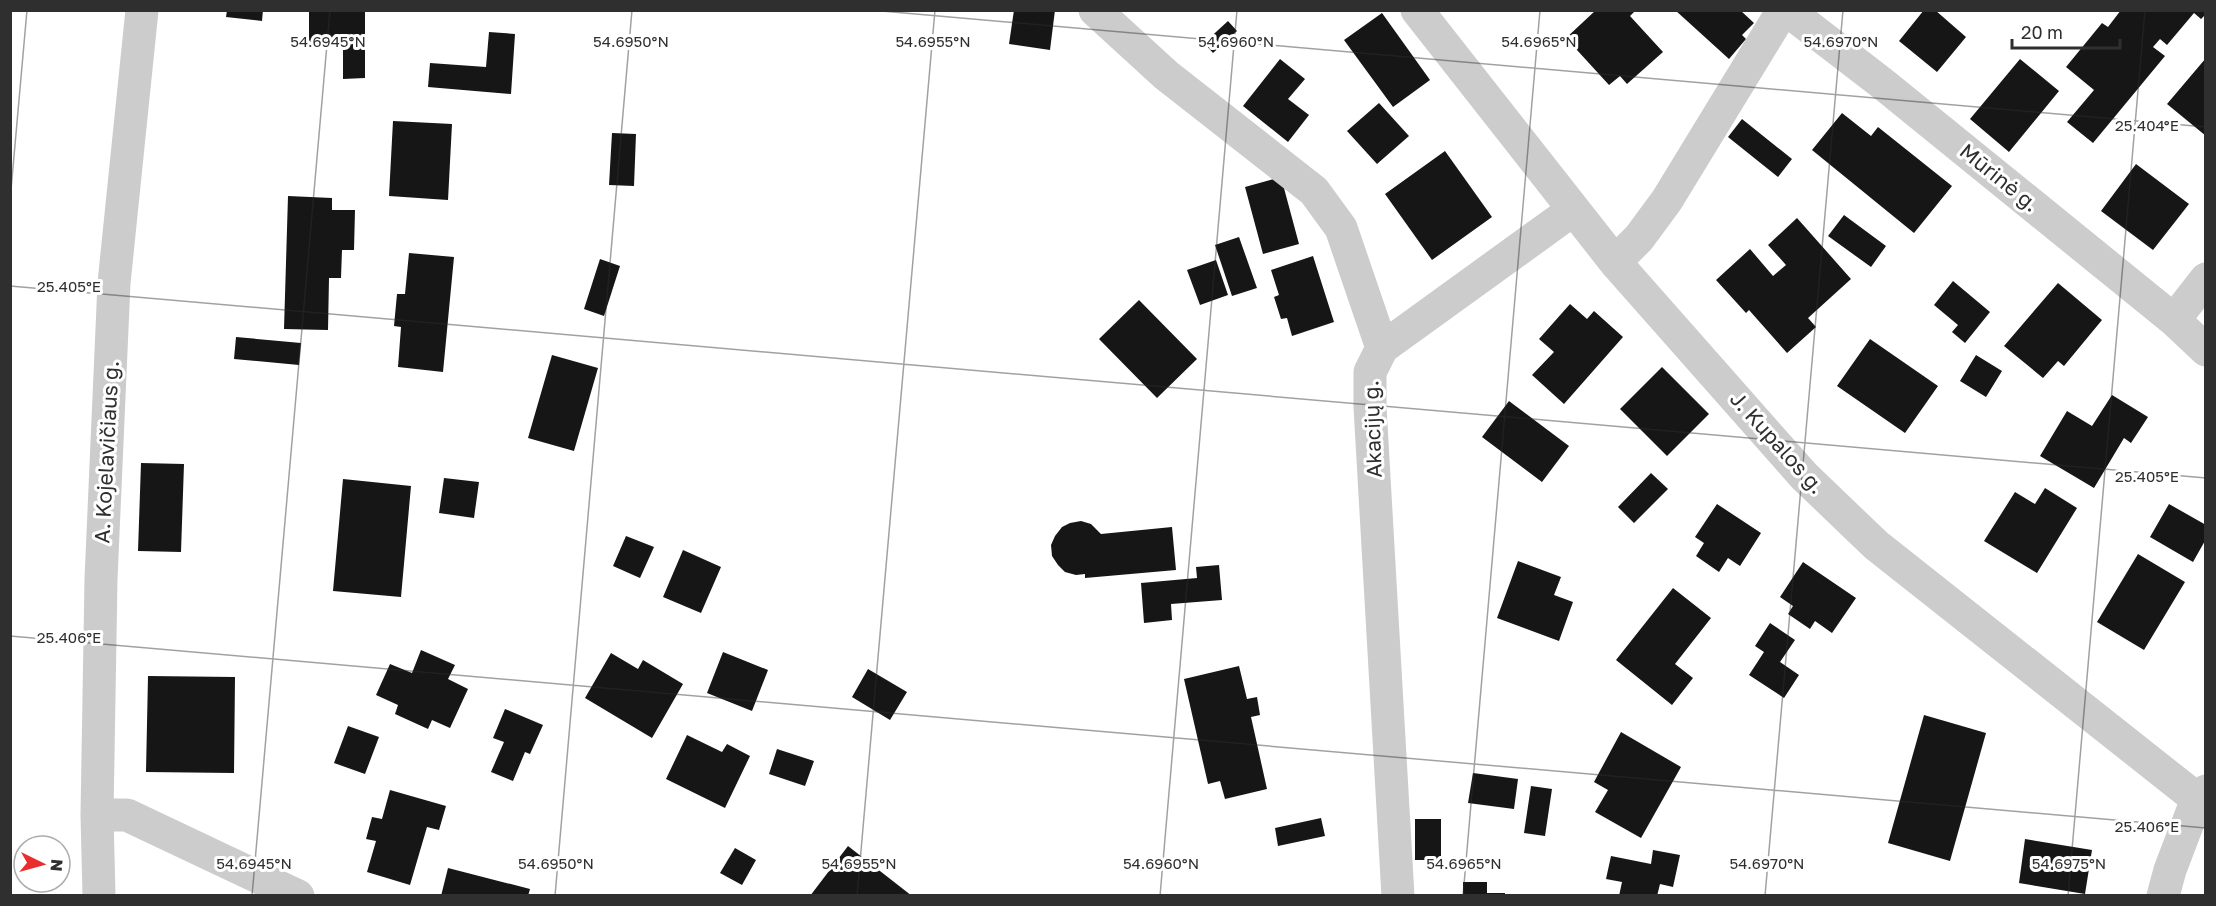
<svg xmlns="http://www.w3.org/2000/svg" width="2216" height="906" font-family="'Golos Text',sans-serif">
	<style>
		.building { fill: #161616 }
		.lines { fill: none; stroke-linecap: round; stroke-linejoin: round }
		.minor { stroke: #ccc; stroke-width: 33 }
		.ticks { fill: none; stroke: #2f2f2f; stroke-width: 1.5; stroke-opacity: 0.45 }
		.labels { text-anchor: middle; stroke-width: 6; stroke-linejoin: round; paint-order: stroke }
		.street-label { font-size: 21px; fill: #2f2f2f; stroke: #fff }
		.ticks-label { font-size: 15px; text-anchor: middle; fill: #2f2f2f; stroke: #fff; stroke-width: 6; stroke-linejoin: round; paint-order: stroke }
	</style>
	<rect width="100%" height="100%" fill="#fff"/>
	<path class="building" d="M227,10H263L262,21L226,17Z
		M309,10H365V78L343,79V42H309Z
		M1014,10H1055L1050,50L1009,44Z
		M1596,10H1636L1630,16L1663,52L1627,84L1620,76L1609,85L1566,38Z
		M1675,10H1740L1754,23L1742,35L1746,39L1729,59Z
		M1924,10H1935L1966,37L1937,72L1899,41Z
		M2121,10H2206V14L2201,19L2194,13L2167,45L2160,39L2153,47L2165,56L2093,143L2067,122L2094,90L2066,67L2102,23L2108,27Z
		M1382,13L1430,80L1393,107L1344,40Z
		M1228,21L1237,31L1213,53L1204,43Z
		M489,32L515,34L511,94L428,87L430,63L486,67Z
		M2206,58V136L2167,104Z
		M1280,59L1305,79L1288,99L1309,115L1288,142L1243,106Z
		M2020,59L2059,91L2009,152L1970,119Z
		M1379,103L1409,136L1377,164L1347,131Z
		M1842,113L1871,136L1878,127L1952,186L1914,233L1812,150Z
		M1742,119L1792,159L1778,177L1728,137Z
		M393,121L452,124L448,200L389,196Z
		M612,133L636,134L634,186L609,185Z
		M1445,151L1492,217L1432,260L1385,194Z
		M2136,164L2189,204L2153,250L2101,211Z
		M1281,177L1299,244L1263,254L1245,187Z
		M288,196L332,198V210H355L354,250H342L341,278H329L328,330L284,329Z
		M1844,215L1886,246L1871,267L1828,236Z
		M1797,218L1851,279L1808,318L1816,327L1787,353L1749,310L1746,313L1716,280L1750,249L1773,276L1786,265L1768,245Z
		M1239,237L1257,288L1232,296L1215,245Z
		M409,253L454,257L443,372L398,367L401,327L394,326L397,294H405Z
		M1313,256L1334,322L1292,336L1287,318L1281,319L1274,297L1279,295L1271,270Z
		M600,259L620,266L604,316L584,309Z
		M1216,260L1228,295L1200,305L1187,270Z
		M1953,281L1990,312L1965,343L1952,332L1958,325L1934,305Z
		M2058,283L2102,320L2064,366L2058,361L2043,378L2004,346Z
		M1139,300L1197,359L1157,398L1099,339Z
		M1570,304L1587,319L1594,311L1623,337L1564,404L1532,375L1554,352L1539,339Z
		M236,337L301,343L299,365L234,359Z
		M1870,339L1938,386L1905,433L1837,386Z
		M552,355L598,368L574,451L528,438Z
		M1976,355L2002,371L1986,397L1960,381Z
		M1662,367L1709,414L1667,456L1620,409Z
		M2112,395L2148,417L2131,443L2124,438L2094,488L2040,456L2067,411L2092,426Z
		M1509,401L1569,446L1542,482L1482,437Z
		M141,463L184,464L181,552L138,551Z
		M1651,473L1668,489L1634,523L1618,507Z
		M444,478L479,482L474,518L439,513Z
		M343,479L411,486L401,597L333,591Z
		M2045,488L2077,508L2037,573L1984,541L2015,492L2035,504Z
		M1717,504L1761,533L1740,566L1728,558L1719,572L1696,556L1704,543L1695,537Z
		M2169,504L2206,525V539L2193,562L2150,537Z
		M1081,521L1091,524L1101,534L1172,527L1176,570L1085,578V574L1076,575L1065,572L1058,565L1052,556L1051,545L1055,536L1062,527L1070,523Z
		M626,536L654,547L640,578L613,566Z
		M683,550L721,567L701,613L663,597Z
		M2138,554L2185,582L2144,650L2097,622Z
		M1518,561L1561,577L1554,595L1573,602L1559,641L1497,618Z
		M1803,562L1856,598L1832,633L1815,621L1810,629L1788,614L1793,606L1780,597Z
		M1219,565L1222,600L1171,604L1172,620L1144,623L1141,583L1197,578L1196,567Z
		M1673,588L1711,618L1675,664L1693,678L1672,705L1616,660Z
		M1770,623L1795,640L1780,662L1799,675L1784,698L1749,675L1764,652L1755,646Z
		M421,650L455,665L448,679L468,689L450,728L432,720L428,729L395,714L398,705L376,695L390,664L412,673Z
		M723,652L768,670L752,711L707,693Z
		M611,653L638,669L643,660L683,684L652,738L585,698Z
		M1239,666L1247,699L1257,697L1260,715L1251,717L1267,789L1225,799L1220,781L1208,784L1184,679Z
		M868,669L907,692L890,720L852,697Z
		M148,676L235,677L234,773L146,772Z
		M505,709L543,725L530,754L525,752L513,781L491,772L504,742L493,738Z
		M1924,715L1986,733L1950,861L1888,843Z
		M348,726L379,737L365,774L334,763Z
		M1621,732L1681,767L1641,838L1595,812L1608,790L1594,782Z
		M687,735L722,752L727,744L750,756L725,808L666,779Z
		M777,749L814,761L805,786L769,774Z
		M1473,773L1518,779L1514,809L1468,803Z
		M1531,786L1552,789L1545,836L1524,833Z
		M390,790L446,806L439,830L427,827L410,885L367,872L376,841L366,839L372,817L382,819Z
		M1321,818L1325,836L1278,846L1275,828Z
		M1415,819H1441V860H1415Z
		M2025,839L2092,850L2085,894L2019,883Z
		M848,846L912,896H810Z
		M735,848L756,860L742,885L720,873Z
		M1653,850L1680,855L1673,887L1660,884L1657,896H1619L1622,882L1606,879L1611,856L1651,864Z
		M448,868L530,889L528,896H441Z
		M1463,882H1487V893H1505V896H1463Z"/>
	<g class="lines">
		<path class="minor" d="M1095,10L1166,75L1314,191L1341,228L1382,348L1370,372V407L1398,896
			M1417,10L1615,262L1804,476L1876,545L2206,806
			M1787,10L1883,84L2174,320L2206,350
			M1615,262L1639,238L1667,200L1783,10
			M2174,320L2206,279
			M1382,348L1573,210
			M97,815H127L298,896
			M99,896L97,815L101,579L114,283L142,10
			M2163,896L2170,870L2197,799L2206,791"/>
	</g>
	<path class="ticks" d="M870,10L2206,127M10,201L27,10M10,286L2206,478M10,636L2206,828M252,896L330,10M555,896L632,10M857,896L935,10M1160,896L1237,10M1463,896L1540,10M1765,896L1843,10M2068,896L2145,10"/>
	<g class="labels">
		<g class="street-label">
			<text transform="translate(1999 178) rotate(39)" y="7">Mūrinė g.</text>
			<text transform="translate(1373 429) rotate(-92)" y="7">Akacijų g.</text>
			<text transform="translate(1777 443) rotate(48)" y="7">J. Kupalos g.</text>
			<text transform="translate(107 452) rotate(-87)" y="7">A. Kojelavičiaus g.</text>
		</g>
	</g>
	<g class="ticks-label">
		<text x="328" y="47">54.6945°N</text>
		<text x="631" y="47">54.6950°N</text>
		<text x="933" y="47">54.6955°N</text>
		<text x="1236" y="47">54.6960°N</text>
		<text x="1539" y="47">54.6965°N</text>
		<text x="1841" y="47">54.6970°N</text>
		<text x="2147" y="131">25.404°E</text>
		<text x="69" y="292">25.405°E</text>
		<text x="2147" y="482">25.405°E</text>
		<text x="69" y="643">25.406°E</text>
		<text x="2147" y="832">25.406°E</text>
		<text x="254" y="869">54.6945°N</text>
		<text x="556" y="869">54.6950°N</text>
		<text x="859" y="869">54.6955°N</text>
		<text x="1161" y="869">54.6960°N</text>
		<text x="1464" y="869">54.6965°N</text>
		<text x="1767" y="869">54.6970°N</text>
		<text x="2069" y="869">54.6975°N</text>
	</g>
	<rect width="2216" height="906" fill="none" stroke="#2f2f2f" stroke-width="24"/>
	<g transform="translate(42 864) rotate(95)"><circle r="28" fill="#ffffff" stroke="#acacac" stroke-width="1.5"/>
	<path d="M0-4.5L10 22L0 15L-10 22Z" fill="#ea2c2d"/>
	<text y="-9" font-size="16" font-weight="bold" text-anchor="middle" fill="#2f2f2f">N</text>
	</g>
	<path d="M2012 39v9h108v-9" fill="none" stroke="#2f2f2f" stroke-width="3"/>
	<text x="2021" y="39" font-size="18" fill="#2f2f2f" stroke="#ffffff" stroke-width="4.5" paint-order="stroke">20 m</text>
</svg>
